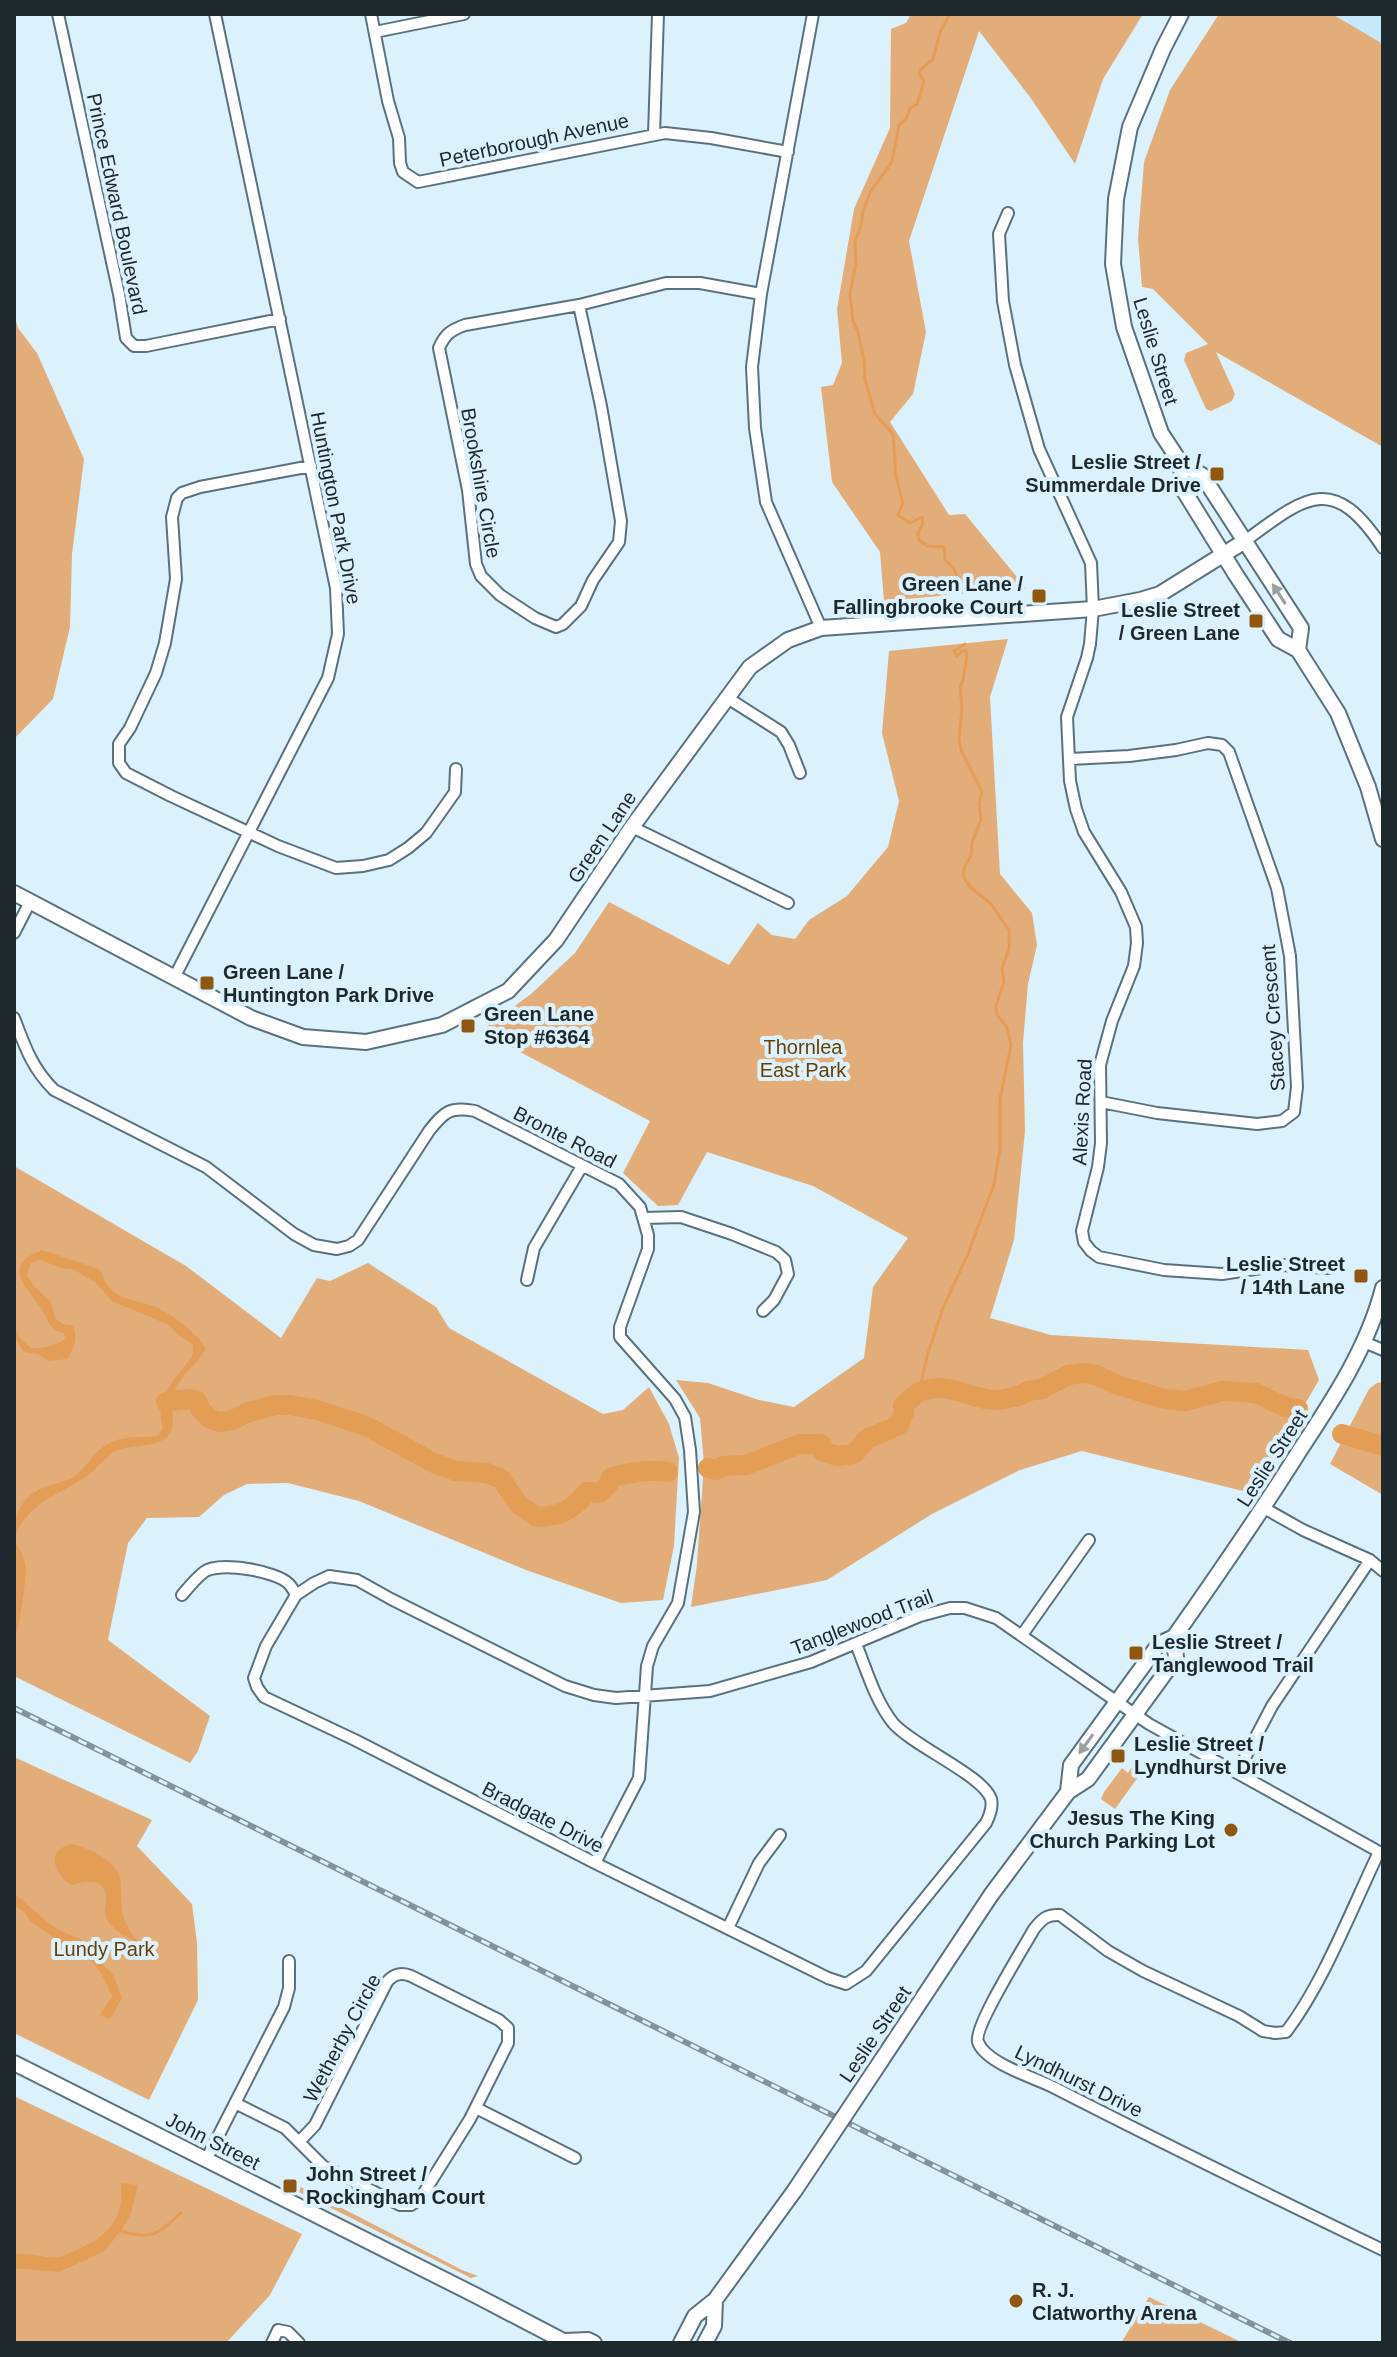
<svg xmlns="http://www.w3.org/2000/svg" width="1397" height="2357" font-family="Helvetica,sans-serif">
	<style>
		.built { fill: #c5e9fa }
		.green { fill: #e3ad7a }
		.water { fill: #e39d55 }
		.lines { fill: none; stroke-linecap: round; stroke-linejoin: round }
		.stream { stroke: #e39d55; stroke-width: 3 }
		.river { stroke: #e39d55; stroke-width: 20 }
		.minor-casing { stroke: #5a727e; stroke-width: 14 }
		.tertiary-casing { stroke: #5a727e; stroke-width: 18 }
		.secondary-casing { stroke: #5a727e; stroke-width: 18 }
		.minor { stroke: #fff; stroke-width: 10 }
		.tertiary { stroke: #fff; stroke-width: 14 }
		.secondary { stroke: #fff; stroke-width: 14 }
		.rail-casing { stroke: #82939b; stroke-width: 6 }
		.rail { stroke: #dbf1fc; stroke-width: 3; stroke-dasharray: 9; stroke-linecap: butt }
		.secondary-bridge-casing { stroke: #5a727e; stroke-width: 18; stroke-linecap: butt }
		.secondary-bridge { stroke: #fff; stroke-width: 14 }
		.oneway { fill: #9a9fa1 }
		.poi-dot { fill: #905711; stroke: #dbf1fc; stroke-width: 3 }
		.labels { text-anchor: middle; stroke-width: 8; stroke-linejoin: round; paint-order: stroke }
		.street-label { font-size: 20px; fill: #1e292e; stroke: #dbf1fc }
		.poi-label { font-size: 20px; font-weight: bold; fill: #1e292e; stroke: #dbf1fc; text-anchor: start }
		.park-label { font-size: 20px; fill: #6b3e02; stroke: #dbf1fc }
	</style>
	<rect width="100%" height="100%" fill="#dbf1fc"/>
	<path class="built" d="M1332,14H1383V45L1367,36Z"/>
	<path class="green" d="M911,14H1143L1103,79L1075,164L1030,97L979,31L909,241L926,332L913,394L890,422L949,515L965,514L1026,588L884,601L880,552L832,482L821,387L833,385L842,363L837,309L854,209L890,128L891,29L906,23Z
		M1219,14H1332L1383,44V447L1216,352L1235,394L1232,401L1211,411L1206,409L1184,360L1186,353L1208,344L1153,289L1142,287L1138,238L1144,162L1170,90Z
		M14,314L18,328L37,353L84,459L72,554L70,627L53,699L14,739Z
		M1008,639L990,697L1000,874L1032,913L1037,945L1028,984L1023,1043L1025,1131L1014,1240L990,1318L1051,1335L1308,1350L1319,1380L1284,1440L1247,1492L1082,1451L1020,1470L932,1514L827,1580L691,1607L697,1564L704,1464L700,1418L676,1380L708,1383L759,1400L794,1407L864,1358L873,1287L908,1238L813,1186L707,1152L678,1205L658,1206L623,1173L650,1121L481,1031L531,994L575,953L609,902L729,965L758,923L772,935L795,939L809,920L847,896L888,847L899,801L882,733L889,651Z
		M14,1166L186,1266L281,1338L317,1278L330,1281L368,1263L436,1307L449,1328L603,1414L623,1410L649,1387L669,1424L679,1458L674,1546L663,1600L621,1603L526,1570L359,1501L288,1483L247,1484L224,1495L199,1517L147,1518L128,1543L108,1640L210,1716L198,1751L190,1763L14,1676Z
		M1383,1382V1495L1330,1464L1369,1389L1377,1383Z
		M14,1757L152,1820L137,1846L192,1904L197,1942L198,2000L149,2100L14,2033Z
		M1132,1767L1141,1773L1115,1809L1101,1799L1104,1792L1122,1768L1128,1773Z
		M14,2096L302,2234L270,2295L226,2343H14Z
		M301,2187L462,2270L478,2276L471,2278L299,2192Z
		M1149,2297L1243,2343H1121Z"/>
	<path class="water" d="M42,1250L99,1269C103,1276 106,1285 112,1290C122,1300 141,1302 153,1306C170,1312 198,1334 206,1349C197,1364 179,1377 173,1394C169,1406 178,1426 168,1436C157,1447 135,1445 121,1449C106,1454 99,1468 87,1476C56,1497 29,1501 14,1539C14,1510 24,1492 54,1484C60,1482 66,1481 72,1478C86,1469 91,1455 103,1447C118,1435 139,1438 158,1436L163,1428C153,1396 178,1378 193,1354V1345L177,1334L169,1325L112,1301L96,1283L73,1269H64L40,1260L31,1263L27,1275L34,1286L51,1302L55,1318L63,1324L72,1325C79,1335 74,1350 67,1359L49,1361L38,1354L24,1352L14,1337V1327L22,1340L31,1348C44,1348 54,1347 65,1339L64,1333C47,1330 49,1318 40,1307C23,1284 3,1264 42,1250Z
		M14,1540C18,1547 23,1555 25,1563C28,1571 19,1630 15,1638L14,1570C17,1561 14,1551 14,1540Z
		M71,1844C86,1847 117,1860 120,1878C122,1890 120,1903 123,1916C126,1925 133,1935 139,1943C127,1938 109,1928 105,1915C104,1909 107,1902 106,1896C104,1876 84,1882 71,1885C55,1873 44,1852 71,1844Z
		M14,1893C36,1911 52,1931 81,1939L85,1945L95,1951L105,1967L113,1974L122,1998L110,2019L100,2015L112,1997C106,1978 89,1950 68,1947L31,1922L23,1911L14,1906Z
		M121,2183L138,2185L131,2213L124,2226L105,2251L59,2272L14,2268V2254C30,2252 47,2259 58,2257C64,2257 71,2252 76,2250C108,2236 125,2219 121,2183Z"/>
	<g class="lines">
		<path class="stream" d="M950,14L940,32L933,59L920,70L919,74L924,81L917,104L910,108L906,119L899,125L892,162L871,191L863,211L861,225L855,242L856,263L850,294L853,321L858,332L864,361L865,380L875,414L893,434L896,477L903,503L898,515L910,523L922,517L923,524L918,533L919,540L927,546L944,547L945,560L953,567L959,582
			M919,1391L928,1353L943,1308L968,1254L994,1184L1000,1149V1099L1011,1045L1007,1027L997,1015L996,1006L1004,982L1002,969L1009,948V930L991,904L969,886L963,875L965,866L971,855L972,843L981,820L979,804L982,792L961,750L959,739L962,708L960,686L963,681L967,655L966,651H962L957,656L954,651L965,644
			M118,2230C150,2241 157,2235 181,2213"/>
		<path class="river" d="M166,1402L189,1399L197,1401L201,1410L209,1418L219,1422L233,1420L246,1413L275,1405H289L317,1410L366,1426L434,1463L456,1471L487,1473L501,1479L518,1504L536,1517C559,1516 571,1512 587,1492L600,1493L608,1485L612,1477C631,1472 649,1469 668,1472
			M1342,1434L1383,1446
			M708,1468L716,1470L723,1466L746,1465L800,1444H820L822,1445V1451L837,1456L854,1454L867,1439L899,1425L904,1413L903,1406C909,1401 915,1393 922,1391C954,1378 982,1411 1014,1396L1017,1397L1028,1391L1042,1389L1068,1375L1083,1373L1096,1375L1120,1386L1165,1399L1185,1401L1223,1391L1256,1393L1285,1407L1298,1409"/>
		<defs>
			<path id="minor" d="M58,14L119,294L126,338L134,346H146L280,319
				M371,14L388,101L399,138L400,163L403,172L418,182L665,133L711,138L788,152
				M813,14L761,294L752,367L755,428L766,502L821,628
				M375,32L464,14
				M654,134L658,14
				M1008,213L999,234L1003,301L1015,365L1039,449L1091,563L1093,609L1090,644L1087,658L1067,717L1070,781L1076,809L1084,832L1121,892L1136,927L1137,943L1134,966L1112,1021L1100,1065L1101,1143L1098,1167L1082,1231L1084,1242L1091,1251L1099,1257L1164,1270L1222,1274L1282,1265L1329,1268
				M579,305L601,406L621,521L619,542L593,580L581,606L563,624L556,627L535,618L500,595L481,576L476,564L468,490L439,348C445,334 451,330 465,325L579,305L666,283H700L761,294
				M311,466L200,487L182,493L177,498L172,517L176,579L165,643L156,673L130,728L119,744V763L126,773L171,796L278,846L336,868L363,866L389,860L408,848L426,833L455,792L456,769
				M1245,541C1306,496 1333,472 1383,548
				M726,697L781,732L789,745L800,773
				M1070,759L1129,756L1176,750L1208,743L1222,745L1229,752L1277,888L1290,956L1297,1087L1294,1112L1282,1121L1257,1124L1157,1113L1101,1102
				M632,827L788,903
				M14,933L30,902
				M174,978L328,678L338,634L336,588L215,14
				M14,1018C25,1047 32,1068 54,1090L206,1167L294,1234L314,1245L337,1249L349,1246L358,1240L429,1131C444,1112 450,1106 475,1111L619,1184L640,1207L648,1235V1249L620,1327V1337L675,1399L685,1417L690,1450L694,1512L678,1603L653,1646L647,1666L639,1778L595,1863
				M644,1218L681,1217L732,1234L776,1252L785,1260L788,1274L774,1300L763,1311
				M527,1280L534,1248L582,1166
				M1364,1342L1383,1350
				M1264,1508L1303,1530L1370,1560L1383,1571
				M182,1595C188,1588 196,1578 204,1572C219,1561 277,1571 289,1584C292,1587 294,1591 296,1595
				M1022,1635L1089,1540
				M856,1644C867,1671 875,1700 893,1723C913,1746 984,1776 991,1799C993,1807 990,1815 986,1823L866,1971L846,1984L828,1978L595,1863L355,1740L264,1697L257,1687L254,1678L266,1646L296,1595L314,1583L329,1576L357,1580L391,1599L565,1686L594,1695L616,1698L710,1691L811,1662L920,1616L950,1608H965L996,1618L1149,1724L1383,1854
				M1237,1773L1272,1706L1370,1560
				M1379,1852C1352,1908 1323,1984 1286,2032L1275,2033L1263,2031L1239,2016L1143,1971L1108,1951L1060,1915C1047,1914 1042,1919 1034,1929C1024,1947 973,2028 978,2042C986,2064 1036,2078 1055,2088C1164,2144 1273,2197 1383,2250
				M728,1928L759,1863L780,1835
				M235,2103L285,2128L323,2166L400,2205H411L420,2199L470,2119L508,2043V2028L499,2020L411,1976C402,1972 393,1974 387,1982L315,2125L299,2142
				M476,2108L575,2158
				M206,2160L284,2007L289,1988V1961
				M272,2343L278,2330L288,2332L299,2343"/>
			<path id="tertiary" d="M14,893L251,1018L303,1037L366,1042L442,1025L508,991L556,940L632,827L750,667L788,640L821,628L1093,609L1140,600L1160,594L1245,541"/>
			<path id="secondary" d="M1181,14L1163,49L1130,127L1116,199L1113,264L1124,327L1161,433L1182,465L1202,475L1301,628L1298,650
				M1182,465L1181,486L1236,575L1278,639L1298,650L1338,713L1368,787L1383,839
				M1068,1792L1071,1765L1159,1644L1174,1637C1217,1576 1260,1514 1300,1450C1333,1400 1368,1347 1383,1288
				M881,2061L991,1895L1068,1792L1088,1779L1176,1658L1174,1637
				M14,2063L477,2296L567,2343
				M565,2341L588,2340L594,2343
				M681,2343L695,2316L715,2300L795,2190
				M705,2343L714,2326L715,2300"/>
		</defs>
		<use href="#minor" class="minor-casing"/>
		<use href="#tertiary" class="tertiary-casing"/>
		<use href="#secondary" class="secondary-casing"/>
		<use href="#minor" class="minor"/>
		<use href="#tertiary" class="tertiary"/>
		<use href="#secondary" class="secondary"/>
		<defs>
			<path id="rail" d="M14,1708L1290,2343"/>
		</defs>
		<use href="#rail" class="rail-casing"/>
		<use href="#rail" class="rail"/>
		<defs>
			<path id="secondary-bridge" d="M795,2190L881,2061"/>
		</defs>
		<use href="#secondary-bridge" class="secondary-bridge-casing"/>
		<use href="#secondary-bridge" class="secondary-bridge"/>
	</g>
	<defs><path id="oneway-solid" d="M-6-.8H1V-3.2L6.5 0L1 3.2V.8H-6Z" transform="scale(2)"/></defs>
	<g class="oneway">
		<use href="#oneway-solid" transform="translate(1279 594) rotate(-123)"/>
		<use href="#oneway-solid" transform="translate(1086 1744) rotate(126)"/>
	</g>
	<g class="poi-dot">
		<rect x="1209" y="466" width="16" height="16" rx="4"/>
		<rect x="1031" y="588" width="16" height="16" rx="4"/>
		<rect x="1248" y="613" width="16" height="16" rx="4"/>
		<rect x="199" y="975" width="16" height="16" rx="4"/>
		<rect x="460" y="1018" width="16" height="16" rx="4"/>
		<rect x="1353" y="1268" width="16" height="16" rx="4"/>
		<rect x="1128" y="1645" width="16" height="16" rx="4"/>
		<rect x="1110" y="1748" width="16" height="16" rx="4"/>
		<circle cx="1231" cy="1830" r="8"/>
		<rect x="282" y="2178" width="16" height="16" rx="4"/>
		<circle cx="1016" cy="2301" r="8"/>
	</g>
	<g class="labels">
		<g class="street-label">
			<text transform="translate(534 140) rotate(-12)" y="7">Peterborough Avenue</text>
			<text transform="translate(117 204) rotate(78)" y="7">Prince Edward Boulevard</text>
			<text transform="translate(1156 351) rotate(73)" y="7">Leslie Street</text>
			<text transform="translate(481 483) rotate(80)" y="7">Brookshire Circle</text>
			<text transform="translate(336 508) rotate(79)" y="7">Huntington Park Drive</text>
			<text transform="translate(602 837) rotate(-56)" y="7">Green Lane</text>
			<text transform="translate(1273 1018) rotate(-94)" y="7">Stacey Crescent</text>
			<text transform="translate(1082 1112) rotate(-87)" y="7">Alexis Road</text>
			<text transform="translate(565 1137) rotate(27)" y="7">Bronte Road</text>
			<text transform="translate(1272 1458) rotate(-57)" y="7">Leslie Street</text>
			<text transform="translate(862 1622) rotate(-21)" y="7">Tanglewood Trail</text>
			<text transform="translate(543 1817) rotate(27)" y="7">Bradgate Drive</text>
			<text transform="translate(875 2034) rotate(-56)" y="7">Leslie Street</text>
			<text transform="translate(342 2038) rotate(-62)" y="7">Wetherby Circle</text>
			<text transform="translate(1079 2081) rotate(26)" y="7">Lyndhurst Drive</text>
			<text transform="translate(213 2141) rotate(27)" y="7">John Street</text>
		</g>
		<g class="poi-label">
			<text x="1201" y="469" text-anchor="end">Leslie Street /<tspan x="1201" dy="23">Summerdale Drive</tspan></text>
			<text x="1023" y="591" text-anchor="end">Green Lane /<tspan x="1023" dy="23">Fallingbrooke Court</tspan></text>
			<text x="1240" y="617" text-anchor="end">Leslie Street<tspan x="1240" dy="23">/ Green Lane</tspan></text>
			<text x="223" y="979">Green Lane /<tspan x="223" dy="23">Huntington Park Drive</tspan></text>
			<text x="484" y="1021">Green Lane<tspan x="484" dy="23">Stop #6364</tspan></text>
			<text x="1345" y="1271" text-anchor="end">Leslie Street<tspan x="1345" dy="23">/ 14th Lane</tspan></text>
			<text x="1152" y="1649">Leslie Street /<tspan x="1152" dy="23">Tanglewood Trail</tspan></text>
			<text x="1134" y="1751">Leslie Street /<tspan x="1134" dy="23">Lyndhurst Drive</tspan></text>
			<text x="1215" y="1825" text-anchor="end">Jesus The King<tspan x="1215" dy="23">Church Parking Lot</tspan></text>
			<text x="306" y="2181">John Street /<tspan x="306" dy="23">Rockingham Court</tspan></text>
			<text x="1032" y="2297">R. J.<tspan x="1032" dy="23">Clatworthy Arena</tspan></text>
		</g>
		<g class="park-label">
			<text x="803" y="1054">Thornlea<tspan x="803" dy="23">East Park</tspan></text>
			<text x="104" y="1956">Lundy Park</text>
		</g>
	</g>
	<rect width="1397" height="2357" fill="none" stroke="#1e292e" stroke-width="32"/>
</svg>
